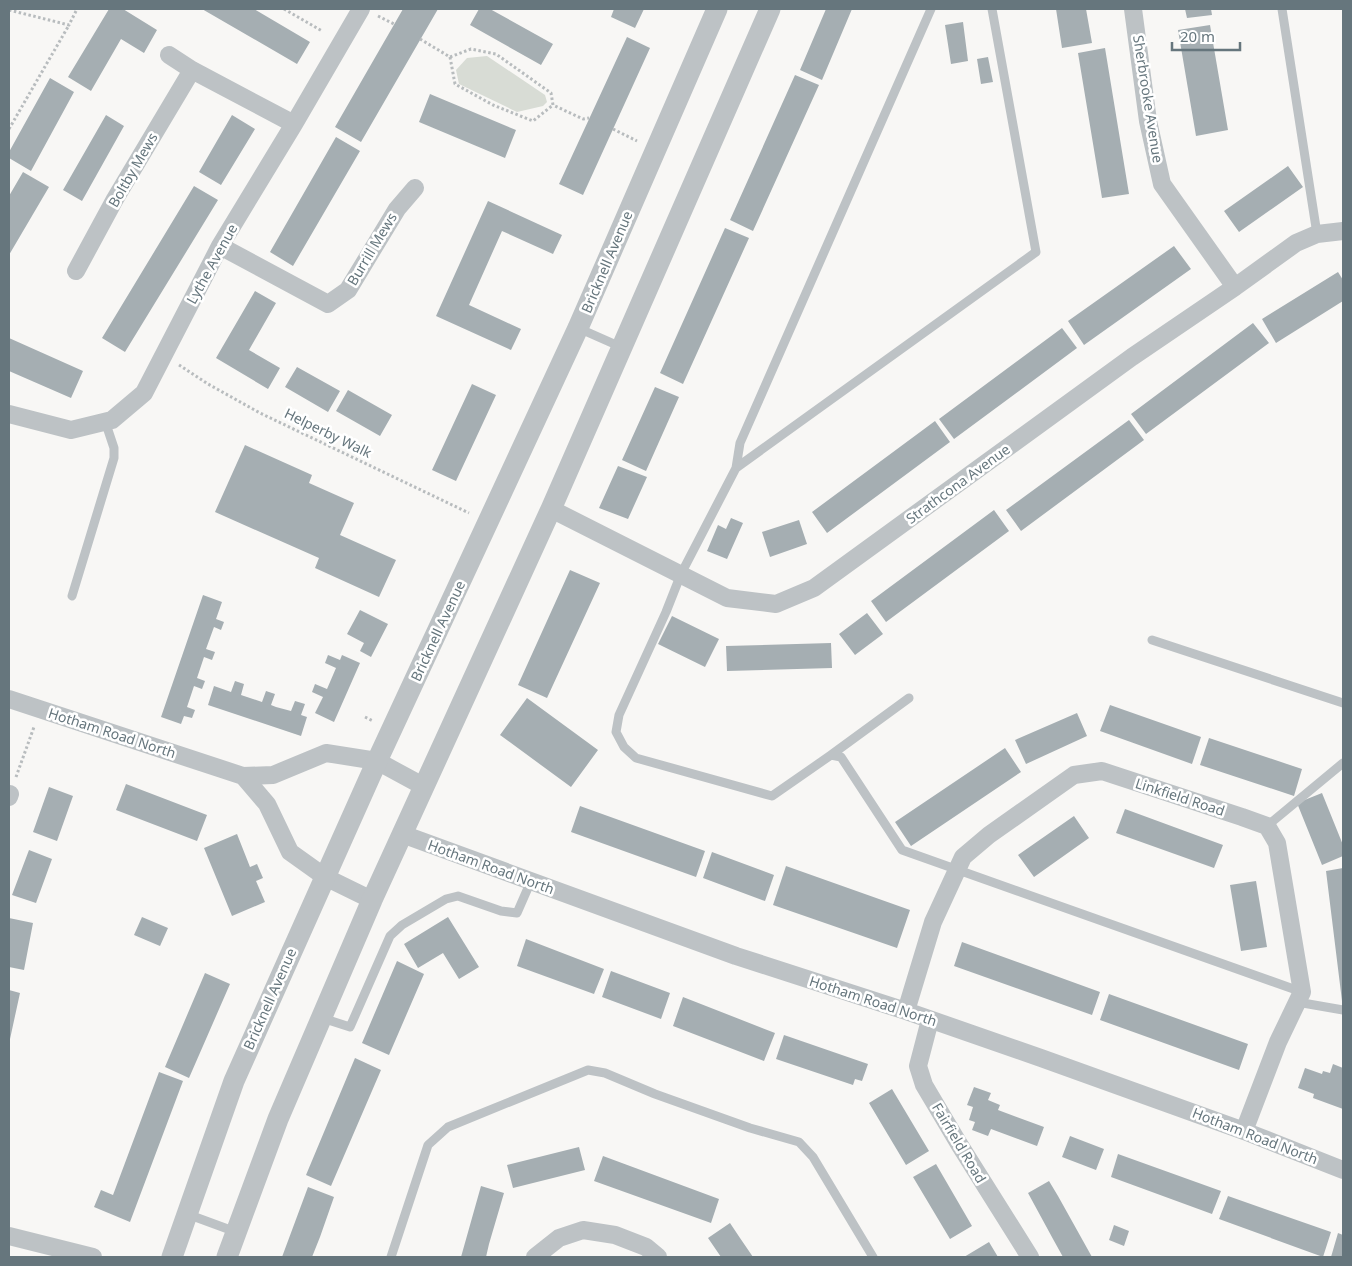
<svg xmlns="http://www.w3.org/2000/svg" width="1352" height="1266" font-family="'Noto Sans',sans-serif">
	<style>
		.green { fill: #d8dcd5 }
		.building { fill: #a5aeb2 }
		.lines { fill: none; stroke-linecap: round; stroke-linejoin: round }
		.path { stroke: #b8bcbe; stroke-width: 3; stroke-dasharray: 2.5 2.5; stroke-linecap: butt }
		.service { stroke: #bdc2c5; stroke-width: 9 }
		.minor { stroke: #bdc2c5; stroke-width: 18 }
		.tertiary { stroke: #bdc2c5; stroke-width: 21 }
		.labels { text-anchor: middle; stroke-width: 5; stroke-linejoin: round; paint-order: stroke }
		.street-label { font-size: 14px; fill: #66767d; stroke: #fff }
	</style>
	<rect width="100%" height="100%" fill="#f8f7f5"/>
	<path class="green" d="M487,56L545,95L547,102L543,106L517,112L459,84L456,70L467,58Z"/>
	<path class="building" d="M109,9H123L157,30L144,53L121,39L91,91L68,77Z
		M202,9H254L310,42L297,64Z
		M403,9H438L361,142L335,127Z
		M479,9H490L553,44L541,65L470,25Z
		M614,9H644L635,28L611,17Z
		M826,9H852L822,80L800,70Z
		M1056,9H1086L1092,43L1062,48Z
		M1185,9H1211L1212,15L1187,18Z
		M963,22L968,61L951,64L945,25Z
		M1210,25L1228,130L1196,136L1178,30Z
		M627,37L650,48L583,195L559,184Z
		M1105,48L1129,194L1102,198L1078,53Z
		M988,57L993,82L981,84L977,59Z
		M795,75L819,85L753,231L730,220Z
		M50,78L74,92L31,171L9,158V152Z
		M430,94L516,130L505,158L419,122Z
		M106,115L124,126L82,201L63,190Z
		M232,115L255,129L221,185L199,172Z
		M336,137L360,151L293,266L270,252Z
		M1288,166L1303,187L1239,232L1224,211Z
		M23,172L49,187L9,255V196Z
		M194,186L218,200L125,352L102,338Z
		M488,201L562,235L553,254L502,231L469,305L521,329L511,350L436,316Z
		M725,228L749,238L683,384L660,373Z
		M1174,246L1191,269L1084,345L1068,321Z
		M1338,272L1343,280V301L1276,343L1262,319Z
		M255,291L276,303L249,350L280,368L268,389L216,358Z
		M1253,323L1269,343L1146,434L1131,414Z
		M1062,328L1077,348L954,439L939,419Z
		M9,338L83,371L71,398L9,371Z
		M297,367L340,391L328,412L285,387Z
		M472,384L496,395L456,481L432,470Z
		M655,387L679,397L646,471L622,460Z
		M348,390L392,415L380,436L336,411Z
		M1129,420L1144,440L1021,531L1006,510Z
		M935,421L950,442L827,533L812,512Z
		M245,445L312,475L309,483L354,503L340,535L396,560L379,597L315,568L319,558L215,512Z
		M618,466L647,477L628,519L599,508Z
		M994,510L1009,531L886,622L871,601Z
		M731,518L743,523L727,559L707,551L718,525L726,529Z
		M799,520L807,544L770,557L762,532Z
		M570,570L600,583L547,698L518,685Z
		M203,595L222,602L216,619L224,622L221,630L214,627L206,649L215,652L212,660L204,657L197,678L205,681L202,689L194,686L187,707L195,710L192,718L184,716L181,724L161,717Z
		M360,610L388,624L371,657L360,651L364,643L347,634Z
		M867,613L883,634L855,655L839,634Z
		M672,616L719,639L705,667L658,644Z
		M831,643L832,668L727,671L726,646Z
		M328,655L340,660L342,655L360,663L334,722L315,713L323,697L312,692L315,684L327,689L336,668L325,663Z
		M235,681L244,684L241,695L262,702L266,691L275,694L271,705L276,707L291,711L295,701L305,704L301,715L307,717L301,736L208,705L214,686L231,692Z
		M527,698L598,750L571,787L500,735Z
		M1110,705L1201,737L1192,764L1100,731Z
		M1077,713L1087,736L1026,764L1015,740Z
		M1209,738L1302,769L1294,796L1200,765Z
		M1005,748L1021,772L911,846L895,822Z
		M126,784L207,815L197,841L116,810Z
		M49,787L73,796L57,841L33,832Z
		M1322,793L1343,845V856L1322,865L1297,803Z
		M580,806L705,851L696,877L571,832Z
		M1125,809L1223,845L1214,868L1116,833Z
		M1074,816L1089,838L1034,877L1018,855Z
		M237,834L250,867L257,864L263,878L256,881L265,902L232,916L204,848Z
		M29,850L52,859L36,903L12,895Z
		M712,852L774,875L765,901L703,878Z
		M786,866L910,910L897,948L773,905Z
		M1343,868V1001H1342L1326,871Z
		M1256,881L1267,947L1241,951L1230,885Z
		M142,917L168,928L160,946L134,935Z
		M448,917L479,967L459,979L443,953L418,968L404,944Z
		M9,918L33,923L24,970L9,967Z
		M526,939L604,969L594,994L517,966Z
		M962,942L1100,992L1092,1015L954,966Z
		M397,961L424,974L389,1055L362,1043Z
		M611,971L670,993L661,1019L602,997Z
		M205,973L230,984L189,1078L165,1067Z
		M9,990L20,993L10,1039H9Z
		M1109,994L1248,1044L1239,1070L1100,1020Z
		M683,997L775,1033L764,1061L673,1026Z
		M784,1035L868,1064L862,1081L855,1079L853,1085L776,1059Z
		M355,1058L381,1070L331,1186L306,1175Z
		M1333,1064L1343,1068V1109L1313,1098L1314,1094L1298,1088L1305,1068L1322,1074L1323,1071L1330,1073Z
		M159,1072L183,1081L130,1222L94,1207L101,1190L113,1195Z
		M974,1087L991,1093L988,1100L1000,1105L998,1110L1044,1127L1037,1146L991,1129L988,1136L972,1130L975,1122L969,1120L973,1107L967,1105Z
		M892,1089L929,1151L906,1165L869,1103Z
		M1070,1136L1104,1149L1096,1170L1062,1157Z
		M579,1147L585,1170L513,1188L507,1165Z
		M1118,1154L1221,1191L1212,1214L1111,1177Z
		M603,1156L719,1199L711,1223L594,1181Z
		M936,1164L972,1226L950,1239L913,1177Z
		M1049,1181L1058,1196L1092,1257H1063L1053,1239L1028,1193Z
		M481,1186L504,1193L489,1244L486,1257H461Z
		M308,1187L334,1197L320,1237L312,1257H282Z
		M1228,1196L1331,1232L1323,1257L1219,1219Z
		M730,1223L740,1238L753,1257H721L708,1238Z
		M1114,1225L1129,1231L1124,1246L1109,1240Z
		M1338,1233L1343,1235V1257H1331Z
		M989,1242L998,1257H964Z"/>
	<g class="lines">
		<path class="path" d="M284,9L322,31
			M9,10L69,25L77,9
			M378,16L394,24
			M420,39L450,57L471,49L496,54L551,93L553,105L583,119L589,118
			M450,57L455,84L493,105L533,121L553,105
			M9,129L69,25
			M613,129L637,141
			M179,365L208,384L260,413L469,513
			M365,717L373,721
			M16,777L34,727"/>
		<path class="service" d="M992,9L1036,252L736,468L681,574L666,612L619,715L616,732L624,747L636,758L772,796L831,755L841,757L902,850L1302,992
			M1282,9L1317,234
			M578,328L621,347
			M736,468L740,443L931,9
			M72,596L114,458V448L105,421
			M1152,640L1343,703
			M831,755L909,698
			M1267,826L1343,763
			M1297,1002L1343,1010
			M322,1018L350,1027L390,936L402,925L446,899L458,896L501,911L517,913L531,881
			M187,1214L236,1232
			M391,1257L428,1145L448,1127L588,1070L605,1073L655,1094L750,1128L799,1142L813,1157L873,1257"/>
		<path class="minor" d="M1133,9L1148,121L1162,184L1235,287
			M169,55L192,70L294,124
			M220,246L328,304L348,290L397,209L415,188
			M76,271L115,199L192,70
			M9,414L71,430L112,420L144,393L220,246L294,124L361,9
			M551,509L727,598L776,604L814,588L1132,357L1235,287L1296,243L1317,234L1343,231
			M9,699L243,776L273,775L326,753L377,761L423,786
			M243,776L267,804L290,852L325,877L372,900
			M9,797L10,794
			M402,834L736,956L906,1011L1041,1058L1244,1131L1343,1170
			M906,1011L933,922L963,857L989,835L1074,775L1102,771L1242,817L1267,826L1277,843L1302,992L1278,1042L1244,1131
			M930,1020L918,1066L924,1085L959,1144L1030,1257
			M9,1236L93,1257
			M535,1257L559,1238L583,1230L615,1235L646,1247L658,1257"/>
		<path class="tertiary" d="M172,1257L234,1081L377,761L578,328L717,9
			M227,1257L278,1119L372,900L551,509L770,9"/>
	</g>
	<g class="labels">
		<g class="street-label">
			<text transform="translate(1148 99) rotate(81)" y="5">Sherbrooke Avenue</text>
			<text transform="translate(133 170) rotate(-60)" y="5">Boltby Mews</text>
			<text transform="translate(372 249) rotate(-59)" y="5">Burrill Mews</text>
			<text transform="translate(607 262) rotate(-67)" y="5">Bricknell Avenue</text>
			<text transform="translate(212 264) rotate(-61)" y="5">Lythe Avenue</text>
			<text transform="translate(328 433) rotate(26)" y="5">Helperby Walk</text>
			<text transform="translate(958 484) rotate(-36)" y="5">Strathcona Avenue</text>
			<text transform="translate(438 631) rotate(-65)" y="5">Bricknell Avenue</text>
			<text transform="translate(112 733) rotate(18)" y="5">Hotham Road North</text>
			<text transform="translate(1180 797) rotate(18)" y="5">Linkfield Road</text>
			<text transform="translate(491 867) rotate(20)" y="5">Hotham Road North</text>
			<text transform="translate(270 999) rotate(-66)" y="5">Bricknell Avenue</text>
			<text transform="translate(873 1001) rotate(18)" y="5">Hotham Road North</text>
			<text transform="translate(1255 1136) rotate(21)" y="5">Hotham Road North</text>
			<text transform="translate(959 1143) rotate(59)" y="5">Fairfield Road</text>
		</g>
	</g>
	<rect width="1352" height="1266" fill="none" stroke="#66767d" stroke-width="20"/>
	<path d="M1172 42v8h68v-8" fill="none" stroke="#66767d" stroke-width="2.5"/>
	<text x="1180" y="42" font-size="15" fill="#66767d" stroke="#ffffff" stroke-width="4" paint-order="stroke">20 m</text>
</svg>
